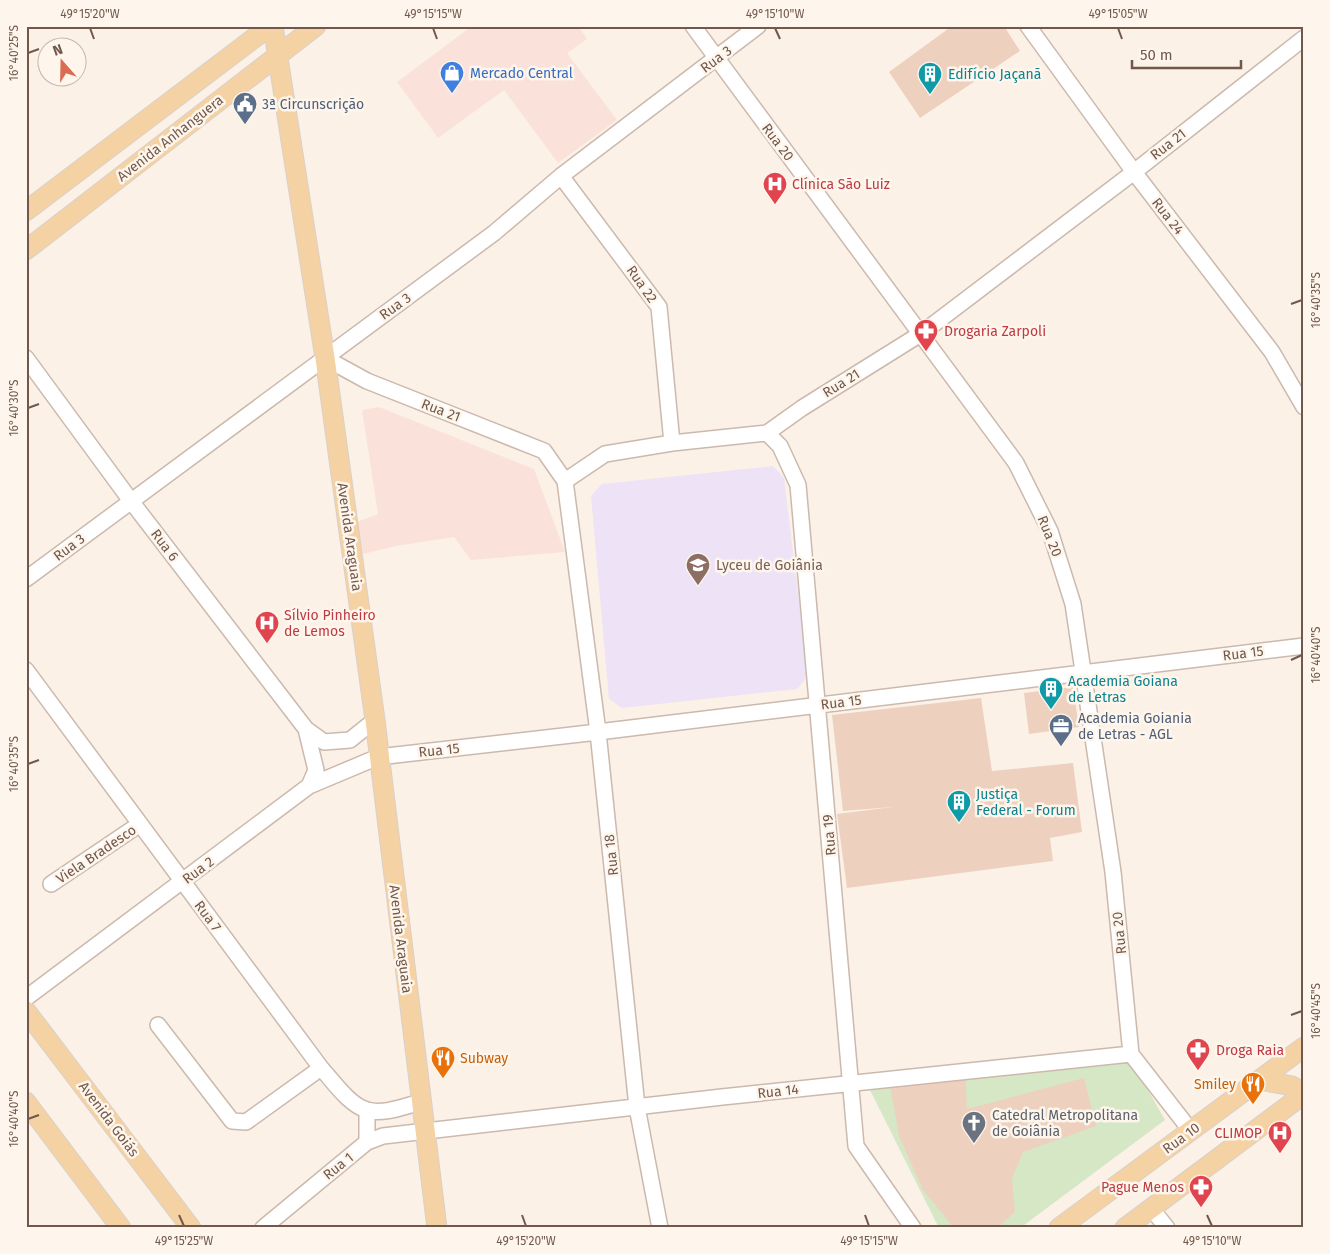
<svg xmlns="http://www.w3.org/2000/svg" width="1330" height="1254" font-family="'Fira Sans',sans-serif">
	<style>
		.commercial { fill: #fae2da }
		.education { fill: #eee2f7 }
		.green { fill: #d5e7c5 }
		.building { fill: #eed0bf }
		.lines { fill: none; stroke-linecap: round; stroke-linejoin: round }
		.minor-casing { stroke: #ccb9ad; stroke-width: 18 }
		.major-casing { stroke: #d8d0cd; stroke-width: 21 }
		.minor { stroke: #fff; stroke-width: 15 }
		.major { stroke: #f5d2a3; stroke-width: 19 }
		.ticks { fill: none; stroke: #72584c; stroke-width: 2 }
		.labels { text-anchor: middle; stroke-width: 5; stroke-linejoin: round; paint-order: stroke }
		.street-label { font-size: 14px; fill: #72584c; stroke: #fef6ec }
		.shop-label { font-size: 14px; fill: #366cbe; stroke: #fef6ec; text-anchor: start }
		.culture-label { font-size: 14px; fill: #0d838f; stroke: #fef6ec; text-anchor: start }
		.service-label { font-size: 14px; fill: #4e5e75; stroke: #fef6ec; text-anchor: start }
		.health-label { font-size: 14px; fill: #be3a42; stroke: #fef6ec; text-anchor: start }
		.education-label { font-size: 14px; fill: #785e54; stroke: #fef6ec; text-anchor: start }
		.food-label { font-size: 14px; fill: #c56008; stroke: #fef6ec; text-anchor: start }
		.worship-label { font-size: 14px; fill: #5b616d; stroke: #fef6ec; text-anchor: start }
		.neatline { fill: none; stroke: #72584c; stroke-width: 2 }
		.ticks-label { font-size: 12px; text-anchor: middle; fill: #72584c }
	</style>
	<rect width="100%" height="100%" fill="#fbf1e6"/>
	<path class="commercial" d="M472,26H578L587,39L567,53L617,120L558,163L504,90L438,138L397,82Z
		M379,407L534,469L565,552L471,560L454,537L396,546L363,554L357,522L378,514L362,410Z"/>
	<path class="education" d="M773,466L784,478L808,676L797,689L622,708L609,699L591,496L602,484Z"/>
	<path class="green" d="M1131,1060L1165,1120L1020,1228H939L869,1088Z"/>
	<path class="building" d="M952,26H1004L1020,51L920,118L889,72Z
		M1073,687L1079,727L1029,734L1024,693Z
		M981,698L992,771L1073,763L1082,832L1050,838L1053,861L847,888L837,814L892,807L843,811L832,715Z
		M965,1074L967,1109L1084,1078L1096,1126L1023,1152L1012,1178L1015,1212L997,1228H954L923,1190L899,1136L889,1080Z"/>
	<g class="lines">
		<defs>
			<path id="minor" d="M693,26L1016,463L1050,531L1073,604L1113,872L1131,1054L1191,1131
				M1028,26L1134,172L1272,352L1304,407
				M561,176L659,307L672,443
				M26,358L131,501L306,729L324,742L350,740L375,720
				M325,358L367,381L544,451L565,481L598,732L637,1107L660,1228
				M767,433L780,446L798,485L856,1146L913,1228
				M565,481L605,454L672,443L767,433L802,408L922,333L1134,172L1304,38
				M26,579L494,233L561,176L758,26
				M26,670L321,1068C333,1081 349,1105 367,1110C383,1115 405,1106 421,1102
				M306,729L316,770L309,786
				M51,884L140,824
				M26,998L309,786L378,757L598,732L1304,646
				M158,1025L232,1121L246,1122L321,1068
				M367,1110V1142
				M1151,1208L1167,1228
				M263,1228L367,1142L383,1136L722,1097L1131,1054"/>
			<path id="major" d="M273,26L325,358L375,720L437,1228
				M26,211L270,26
				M26,250L316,26
				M26,1011L191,1228
				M1260,1080L1292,1086L1304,1093
				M26,1102L121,1228
				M1059,1228L1304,1047
				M1125,1228L1304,1094"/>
		</defs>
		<use href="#minor" class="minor-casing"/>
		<use href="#major" class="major-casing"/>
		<use href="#minor" class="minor"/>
		<use href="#major" class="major"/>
	</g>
	<path class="ticks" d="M90,28L94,39M433,28L437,39M775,28L780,39M1118,28L1122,39M28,53L39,49M1291,304L1302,300M28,408L39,404M1291,660L1302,655M28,764L39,760M1291,1015L1302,1011M28,1119L39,1115M179,1215L184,1226M522,1215L526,1226M865,1215L869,1226M1207,1215L1212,1226"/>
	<defs>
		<symbol id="shop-pin" viewBox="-11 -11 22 30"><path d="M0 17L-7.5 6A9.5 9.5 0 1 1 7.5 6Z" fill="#3f7fe0" stroke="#fef6ec"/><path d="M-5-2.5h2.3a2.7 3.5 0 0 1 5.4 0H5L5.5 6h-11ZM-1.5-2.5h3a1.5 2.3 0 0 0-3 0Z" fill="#fff"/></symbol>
		<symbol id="building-pin" viewBox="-11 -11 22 30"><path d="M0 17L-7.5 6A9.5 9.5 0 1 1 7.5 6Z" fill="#0f9aa8" stroke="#fef6ec"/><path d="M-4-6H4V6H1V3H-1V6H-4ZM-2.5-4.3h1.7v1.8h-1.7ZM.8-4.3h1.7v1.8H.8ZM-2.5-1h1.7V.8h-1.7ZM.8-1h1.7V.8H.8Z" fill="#fff"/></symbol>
		<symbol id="civic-pin" viewBox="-11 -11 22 30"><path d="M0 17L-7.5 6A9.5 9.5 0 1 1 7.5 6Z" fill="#5c6f8a" stroke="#fef6ec"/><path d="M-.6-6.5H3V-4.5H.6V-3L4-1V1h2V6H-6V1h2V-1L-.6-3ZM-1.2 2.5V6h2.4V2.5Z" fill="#fff"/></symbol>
		<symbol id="hospital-pin" viewBox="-11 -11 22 30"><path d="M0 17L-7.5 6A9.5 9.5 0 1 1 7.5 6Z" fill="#e0444e" stroke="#fef6ec"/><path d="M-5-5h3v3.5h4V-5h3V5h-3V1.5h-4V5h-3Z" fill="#fff"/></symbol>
		<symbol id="pharmacy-pin" viewBox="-11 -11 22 30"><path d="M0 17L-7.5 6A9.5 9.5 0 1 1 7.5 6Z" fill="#e0444e" stroke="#fef6ec"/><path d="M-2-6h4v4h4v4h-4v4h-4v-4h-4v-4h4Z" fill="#fff"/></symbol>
		<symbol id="school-pin" viewBox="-11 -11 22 30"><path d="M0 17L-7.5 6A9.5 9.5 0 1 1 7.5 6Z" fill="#8d6e63" stroke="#fef6ec"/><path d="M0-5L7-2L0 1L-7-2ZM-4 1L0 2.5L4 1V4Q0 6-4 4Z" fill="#fff"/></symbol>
		<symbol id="office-pin" viewBox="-11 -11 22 30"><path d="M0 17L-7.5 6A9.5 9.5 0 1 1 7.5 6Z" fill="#5c6f8a" stroke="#fef6ec"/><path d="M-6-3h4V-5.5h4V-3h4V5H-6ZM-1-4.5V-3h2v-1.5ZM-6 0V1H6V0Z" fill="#fff"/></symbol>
		<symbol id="restaurant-pin" viewBox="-11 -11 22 30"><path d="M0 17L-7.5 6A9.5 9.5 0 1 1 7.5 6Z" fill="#e8710a" stroke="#fef6ec"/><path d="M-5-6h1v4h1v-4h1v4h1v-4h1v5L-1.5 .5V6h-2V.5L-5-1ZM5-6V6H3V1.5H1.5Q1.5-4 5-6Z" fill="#fff"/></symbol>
		<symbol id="church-pin" viewBox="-11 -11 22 30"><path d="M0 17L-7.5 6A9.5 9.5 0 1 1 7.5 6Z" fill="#6b7280" stroke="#fef6ec"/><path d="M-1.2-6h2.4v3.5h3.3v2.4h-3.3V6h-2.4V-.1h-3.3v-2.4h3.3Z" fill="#fff"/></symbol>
	</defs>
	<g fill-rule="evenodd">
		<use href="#shop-pin" x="438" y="59" width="28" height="38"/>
		<use href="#building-pin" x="916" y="60" width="28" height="38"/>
		<use href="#civic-pin" x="231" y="90" width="28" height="38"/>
		<use href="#hospital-pin" x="761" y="170" width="28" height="38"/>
		<use href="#pharmacy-pin" x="912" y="317" width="28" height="38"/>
		<use href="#school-pin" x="684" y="551" width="28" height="38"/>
		<use href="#hospital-pin" x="253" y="609" width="28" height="38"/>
		<use href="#building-pin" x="1037" y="675" width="28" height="38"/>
		<use href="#office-pin" x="1047" y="712" width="28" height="38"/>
		<use href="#building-pin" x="945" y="788" width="28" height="38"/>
		<use href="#pharmacy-pin" x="1184" y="1036" width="28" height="38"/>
		<use href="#restaurant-pin" x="429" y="1044" width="28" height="38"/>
		<use href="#restaurant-pin" x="1239" y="1070" width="28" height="38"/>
		<use href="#church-pin" x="960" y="1109" width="28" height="38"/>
		<use href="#hospital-pin" x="1266" y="1119" width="28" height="38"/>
		<use href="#pharmacy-pin" x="1187" y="1173" width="28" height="38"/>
	</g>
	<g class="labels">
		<g class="street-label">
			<text transform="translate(716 59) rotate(-37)" y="5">Rua 3</text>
			<text transform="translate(170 138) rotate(-38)" y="5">Avenida Anhanguera</text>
			<text transform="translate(778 142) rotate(53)" y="5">Rua 20</text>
			<text transform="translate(1168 144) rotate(-38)" y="5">Rua 21</text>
			<text transform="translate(1168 216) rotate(52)" y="5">Rua 24</text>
			<text transform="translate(642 284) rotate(55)" y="5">Rua 22</text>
			<text transform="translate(395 306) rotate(-36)" y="5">Rua 3</text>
			<text transform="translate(841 383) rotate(-32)" y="5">Rua 21</text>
			<text transform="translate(441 410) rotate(21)" y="5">Rua 21</text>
			<text transform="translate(1050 536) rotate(68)" y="5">Rua 20</text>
			<text transform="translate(350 537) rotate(82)" y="5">Avenida Araguaia</text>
			<text transform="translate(165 545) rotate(53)" y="5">Rua 6</text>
			<text transform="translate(69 547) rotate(-37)" y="5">Rua 3</text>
			<text transform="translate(1243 653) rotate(-7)" y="5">Rua 15</text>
			<text transform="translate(841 702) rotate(-7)" y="5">Rua 15</text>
			<text transform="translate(439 750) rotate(-6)" y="5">Rua 15</text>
			<text transform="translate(829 835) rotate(-95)" y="5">Rua 19</text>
			<text transform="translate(96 854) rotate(-34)" y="5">Viela Bradesco</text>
			<text transform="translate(611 855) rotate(-96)" y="5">Rua 18</text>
			<text transform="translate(198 870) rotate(-37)" y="5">Rua 2</text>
			<text transform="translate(208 916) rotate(53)" y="5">Rua 7</text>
			<text transform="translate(1119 933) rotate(-96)" y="5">Rua 20</text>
			<text transform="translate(401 939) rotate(83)" y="5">Avenida Araguaia</text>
			<text transform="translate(778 1091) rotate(-6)" y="5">Rua 14</text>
			<text transform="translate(109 1119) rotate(53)" y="5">Avenida Goiás</text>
			<text transform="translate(1181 1138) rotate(-36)" y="5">Rua 10</text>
			<text transform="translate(338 1166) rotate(-39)" y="5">Rua 1</text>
		</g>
		<g class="shop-label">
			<text x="470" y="78">Mercado Central</text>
		</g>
		<g class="culture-label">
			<text x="948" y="79">Edifício Jaçanã</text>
			<text x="1068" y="686">Academia Goiana<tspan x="1068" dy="16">de Letras</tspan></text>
			<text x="976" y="799">Justiça<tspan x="976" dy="16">Federal - Forum</tspan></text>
		</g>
		<g class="service-label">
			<text x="262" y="109">3ª Circunscrição</text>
			<text x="1078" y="723">Academia Goiania<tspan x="1078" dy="16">de Letras - AGL</tspan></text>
		</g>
		<g class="health-label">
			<text x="792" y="189">Clínica São Luiz</text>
			<text x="944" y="336">Drogaria Zarpoli</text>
			<text x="284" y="620">Sílvio Pinheiro<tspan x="284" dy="16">de Lemos</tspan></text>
			<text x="1216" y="1055">Droga Raia</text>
			<text x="1262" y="1138" text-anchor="end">CLIMOP</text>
			<text x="1184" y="1192" text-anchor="end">Pague Menos</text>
		</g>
		<g class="education-label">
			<text x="716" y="570">Lyceu de Goiânia</text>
		</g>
		<g class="food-label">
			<text x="460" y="1063">Subway</text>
			<text x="1236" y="1089" text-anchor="end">Smiley</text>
		</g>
		<g class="worship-label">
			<text x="992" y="1120">Catedral Metropolitana<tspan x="992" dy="16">de Goiânia</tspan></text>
		</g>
	</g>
	<rect width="1330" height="1254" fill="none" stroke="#fef6ec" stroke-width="55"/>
	<g transform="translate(62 62) rotate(340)"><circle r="24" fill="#fef6ec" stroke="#c6b7ac"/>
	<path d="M0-4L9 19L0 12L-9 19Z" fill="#dc6b54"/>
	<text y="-8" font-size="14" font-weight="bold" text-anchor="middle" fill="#72584c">N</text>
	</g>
	<path d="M1132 60v8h109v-8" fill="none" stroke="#72584c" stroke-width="2.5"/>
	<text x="1140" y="60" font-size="15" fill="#72584c" stroke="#fef6ec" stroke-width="4" paint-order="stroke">50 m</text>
	<rect x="28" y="28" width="1274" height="1198" class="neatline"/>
	<g class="ticks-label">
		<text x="90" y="18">49°15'20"W</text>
		<text x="433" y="18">49°15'15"W</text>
		<text x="775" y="18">49°15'10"W</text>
		<text x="1118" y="18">49°15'05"W</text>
		<text transform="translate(14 53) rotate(-90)" y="4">16°40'25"S</text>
		<text transform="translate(1316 300) rotate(-90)" y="4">16°40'35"S</text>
		<text transform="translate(14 408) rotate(-90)" y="4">16°40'30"S</text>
		<text transform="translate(1316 655) rotate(-90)" y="4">16°40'40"S</text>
		<text transform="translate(14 764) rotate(-90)" y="4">16°40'35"S</text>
		<text transform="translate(1316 1011) rotate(-90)" y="4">16°40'45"S</text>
		<text transform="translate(14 1119) rotate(-90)" y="4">16°40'40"S</text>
		<text x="184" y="1245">49°15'25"W</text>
		<text x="526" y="1245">49°15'20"W</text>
		<text x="869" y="1245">49°15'15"W</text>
		<text x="1212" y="1245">49°15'10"W</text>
	</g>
</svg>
